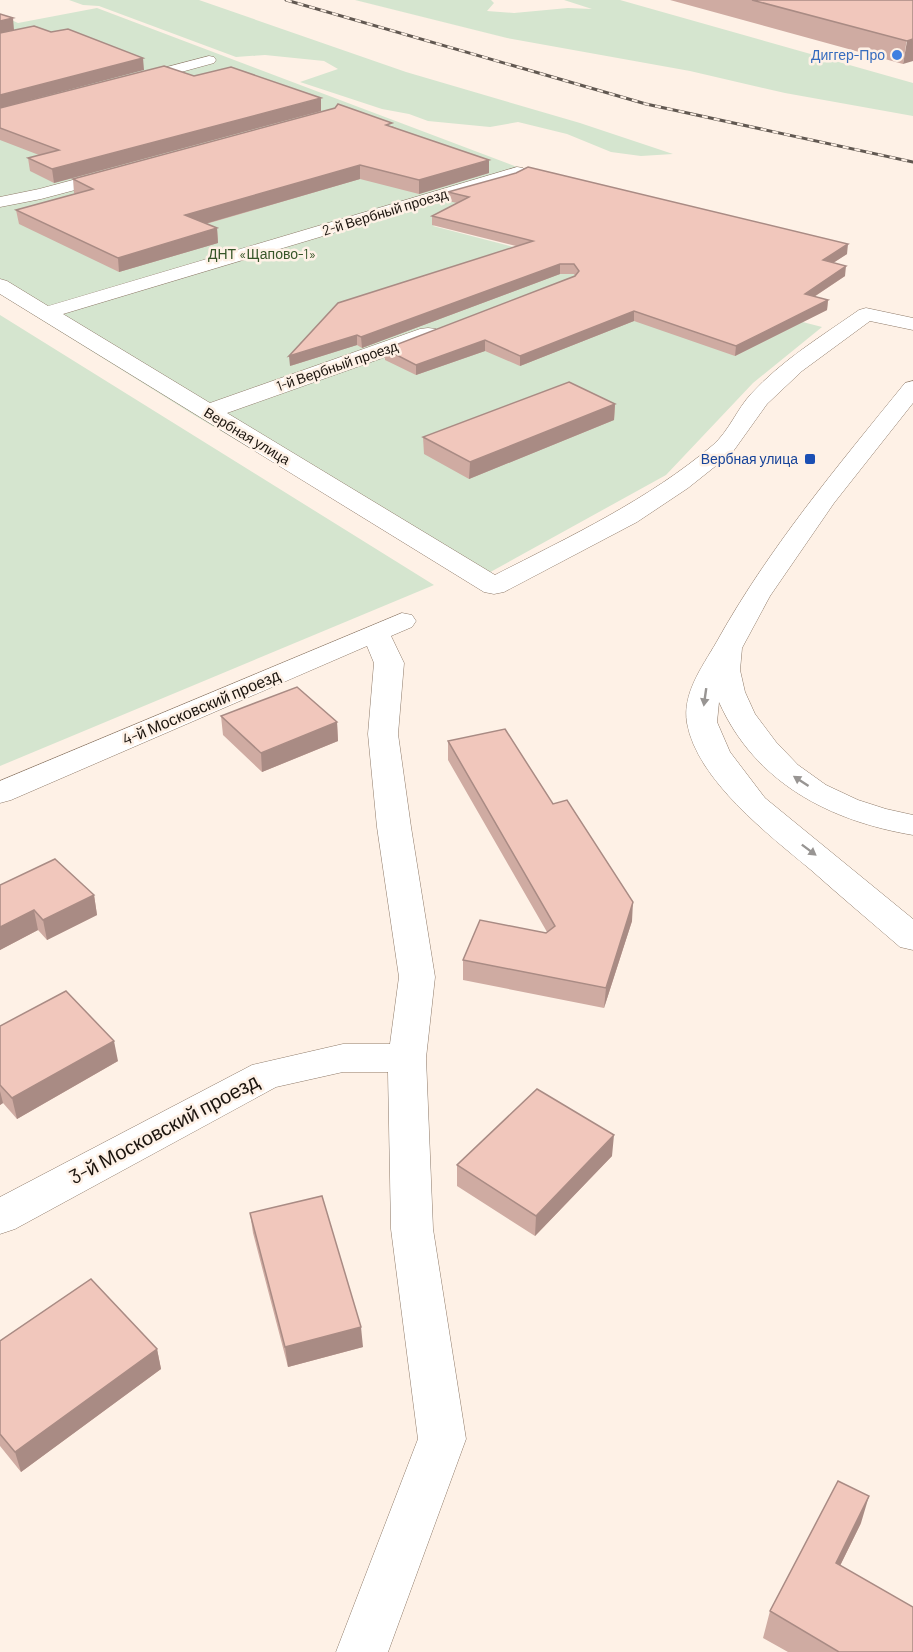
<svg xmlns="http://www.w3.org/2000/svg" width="913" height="1652" font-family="Barlow,sans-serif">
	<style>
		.green { fill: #d5e5cf }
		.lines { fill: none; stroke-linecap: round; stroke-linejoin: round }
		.street-casing { stroke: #8e7a69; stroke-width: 1 }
		.street { fill: #fff; fill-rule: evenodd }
		.rail-casing { stroke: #615851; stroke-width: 3 }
		.rail { stroke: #fef1e6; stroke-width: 2; stroke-dasharray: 6; stroke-linecap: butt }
		.wall { fill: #cfaba2 }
		.shaded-wall { fill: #a98b84 }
		.building { fill: #f1c7bc; stroke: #a98b84; stroke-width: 1.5 }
		.oneway { fill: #989593 }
		.shop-dot { fill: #3f7fe0; stroke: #fef1e6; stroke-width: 2 }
		.transit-dot { fill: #1a4fb4; stroke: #fef1e6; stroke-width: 2 }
		.labels { text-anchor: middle; stroke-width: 5; stroke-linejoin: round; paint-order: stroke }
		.far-shop-label { font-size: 14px; fill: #366cbe; stroke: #fef1e6; text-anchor: end }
		.far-street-label { font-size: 14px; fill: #1b140e; stroke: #fef1e6 }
		.far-park-label { font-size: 14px; fill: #365528; stroke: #fef1e6 }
		.far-transit-label { font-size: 14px; fill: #164399; stroke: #fef1e6; text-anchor: end }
		.street-label { font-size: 16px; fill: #1b140e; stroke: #fef1e6 }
		.near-street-label { font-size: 20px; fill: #1b140e; stroke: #fef1e6 }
	</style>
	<rect width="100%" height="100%" fill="#fef1e6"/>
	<path class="green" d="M69,0H199L406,72L580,123L673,154L641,156L611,152L567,134L518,122L490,127L428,121L409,114L382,109L300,82L338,69L324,61L265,55L236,57L99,6L83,5Z
		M355,0H491L494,3L487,11L514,13L568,8L592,9L564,0H620L913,83V116L785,93L690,71L507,38Z
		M97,8L517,167L433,226L822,327L753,383L666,475L474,581L194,415L0,294V15L18,23Z
		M0,315L434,585L0,766Z"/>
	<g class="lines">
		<defs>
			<path id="street" d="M209,56L214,57L216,60L214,63L130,86L122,81L125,78Z
				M517,167L523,168L526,172L523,176L63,314L210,403L420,329L428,328L436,329L439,334L436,339L227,413L495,575C571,536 648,500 713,445C729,431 737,409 751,394C782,360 822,336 859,310L866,308L913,318V330L870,321L802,371L767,404L732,453L688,488L637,522L504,592L494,594L484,592L0,294V279L7,281L48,306Z
				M118,168L124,169L127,173L124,177L41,199L0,207V197L39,189Z
				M913,381V403L834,503L770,596L742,648L740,670L745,692L755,714L776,742L798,765L826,785L858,800L886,809L913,815V835C830,821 755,783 719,702L717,722L730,752L765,798L913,919V950L900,947C870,921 840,896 811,870C769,835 697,780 687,723C682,694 702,667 716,643C768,549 837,467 905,383Z
				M402,613L412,615L416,621L412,627L391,636L404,663L398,734L411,827L435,977L426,1058L433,1229L466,1439L388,1652H336L418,1439L391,1229L388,1072H343L276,1087L15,1229L0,1234V1197L252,1065L343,1044H390L399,977L377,827L368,734L374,663L367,646L11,800L0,803V781Z"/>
		</defs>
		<use href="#street" class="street-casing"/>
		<use href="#street" class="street"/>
		<defs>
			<path id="rail" d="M286,0L646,104L913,162"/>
		</defs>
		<use href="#rail" class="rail-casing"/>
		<use href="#rail" class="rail"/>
	</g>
	<path class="wall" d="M670,0H913L903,64Z
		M194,76L321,111L54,183L30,171L28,158L39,155L0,140V108Z
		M392,126L489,173L419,194L360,179L206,224L217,228L218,243L119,272L19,224L16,210L76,194L74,193L73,179Z
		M448,192L847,254L833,263L845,276L814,297L828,300L827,310L735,356L634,321L520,366L485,351L416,375L385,360V349L575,276L574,274H560L362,348L357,345L290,366L516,246L432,225V216L457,203L448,201Z
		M615,404L614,420L469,479L424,454L423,437Z
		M221,716L337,722L338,741L262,772L223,735Z
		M448,741L553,804L632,921L604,1008L463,980V960L547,932L448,760Z
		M0,885L94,895L97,915L47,940L38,930L0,950Z
		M0,1026L118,1061L17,1119L3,1103L0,1105Z
		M612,1156L535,1236L457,1186V1165Z
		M250,1213L363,1347L288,1367L253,1233Z
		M0,1341L157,1349L161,1369L21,1472L0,1446Z
		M861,1523L840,1566L913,1652H788L763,1638L770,1611Z"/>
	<path class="shaded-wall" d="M13,18L14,30L0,33V21Z
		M913,39V61L903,64L907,41Z
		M143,58L144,70L0,108V95Z
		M321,98V111L54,183L52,169Z
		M489,160V173L419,194V180Z
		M360,165V179L187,229L185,215Z
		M217,228L218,243L119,272L118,258Z
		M848,244L847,254L822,270L823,260Z
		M560,264V274L362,348L361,337Z
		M846,266L845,276L803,304L805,294Z
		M828,300L827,310L735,356L736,346Z
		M634,311V321L520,366V356Z
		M357,335V345L290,366L289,356Z
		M485,340V351L416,375V365Z
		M615,404L614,420L469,479L470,462Z
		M337,722L338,741L262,772L261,753Z
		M94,895L97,915L47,940L43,920Z
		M633,902L632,921L604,1008L606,988Z
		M34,910L38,930L0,950V927Z
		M114,1041L118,1061L17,1119L12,1098Z
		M0,1091L3,1103L0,1105Z
		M614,1135L612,1156L535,1236L536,1216Z
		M361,1327L363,1347L288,1367L285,1347Z
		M157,1349L161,1369L21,1472L15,1452Z
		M869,1496L861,1523L828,1590L836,1563Z"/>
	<path class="building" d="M752,0H913V39L907,41Z
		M0,14L13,18L0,21Z
		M34,26L51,32L68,29L143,58L0,95V33Z
		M164,66L194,76L231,67L321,98L52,169L28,158L59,150L0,128V108Z
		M338,104L392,123L386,125L489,160L419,180L360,165L185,215L217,228L118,258L16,210L93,189L73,179L335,108Z
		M528,167L848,244L823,260L846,266L805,294L828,300L736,346L634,311L520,356L485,340L416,365L385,349L575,276L579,271L574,264H560L361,337L357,335L289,356L338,303L533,241L432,216L469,197L448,192L516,173Z
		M569,382L615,404L470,462L423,437Z
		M297,687L337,722L261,753L221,716Z
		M505,729L553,804L567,800L633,902L606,988L463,960L480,920L546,933L555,926L448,741Z
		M55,859L94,895L43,920L34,910L0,927V885Z
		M66,991L114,1041L12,1098L0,1085V1026Z
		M537,1089L614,1135L536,1216L457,1165Z
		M322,1196L361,1327L285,1347L250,1213Z
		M91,1279L157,1349L15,1452L0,1434V1341Z
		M838,1481L869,1496L836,1563L913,1607V1652H839L770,1611Z"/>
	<defs><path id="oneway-solid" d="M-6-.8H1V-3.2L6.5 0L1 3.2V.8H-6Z" transform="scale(1.5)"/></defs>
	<g class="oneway">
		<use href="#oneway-solid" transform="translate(705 697) rotate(98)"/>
		<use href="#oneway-solid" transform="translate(801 781) rotate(-147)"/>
		<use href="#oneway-solid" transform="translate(809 850) rotate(37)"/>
	</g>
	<circle class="shop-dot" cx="897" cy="55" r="6"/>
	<rect class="transit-dot" x="804" y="453" width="12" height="12" rx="3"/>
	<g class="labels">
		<g class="far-shop-label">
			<text x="885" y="60">Диггер-Про</text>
		</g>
		<g class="far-street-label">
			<text transform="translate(385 212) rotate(-17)" y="5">2-й Вербный проезд</text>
			<text transform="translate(337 366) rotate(-19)" y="5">1-й Вербный проезд</text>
			<text transform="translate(247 436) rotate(31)" y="5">Вербная улица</text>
		</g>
		<g class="far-park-label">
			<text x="262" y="259">ДНТ «Щапово-1»</text>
		</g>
		<g class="far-transit-label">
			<text x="798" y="464">Вербная улица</text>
		</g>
		<g class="street-label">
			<text transform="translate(201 707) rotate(-23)" y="6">4-й Московский проезд</text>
		</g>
		<g class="near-street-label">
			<text transform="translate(164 1129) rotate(-28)" y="7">3-й Московский проезд</text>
		</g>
	</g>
</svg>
